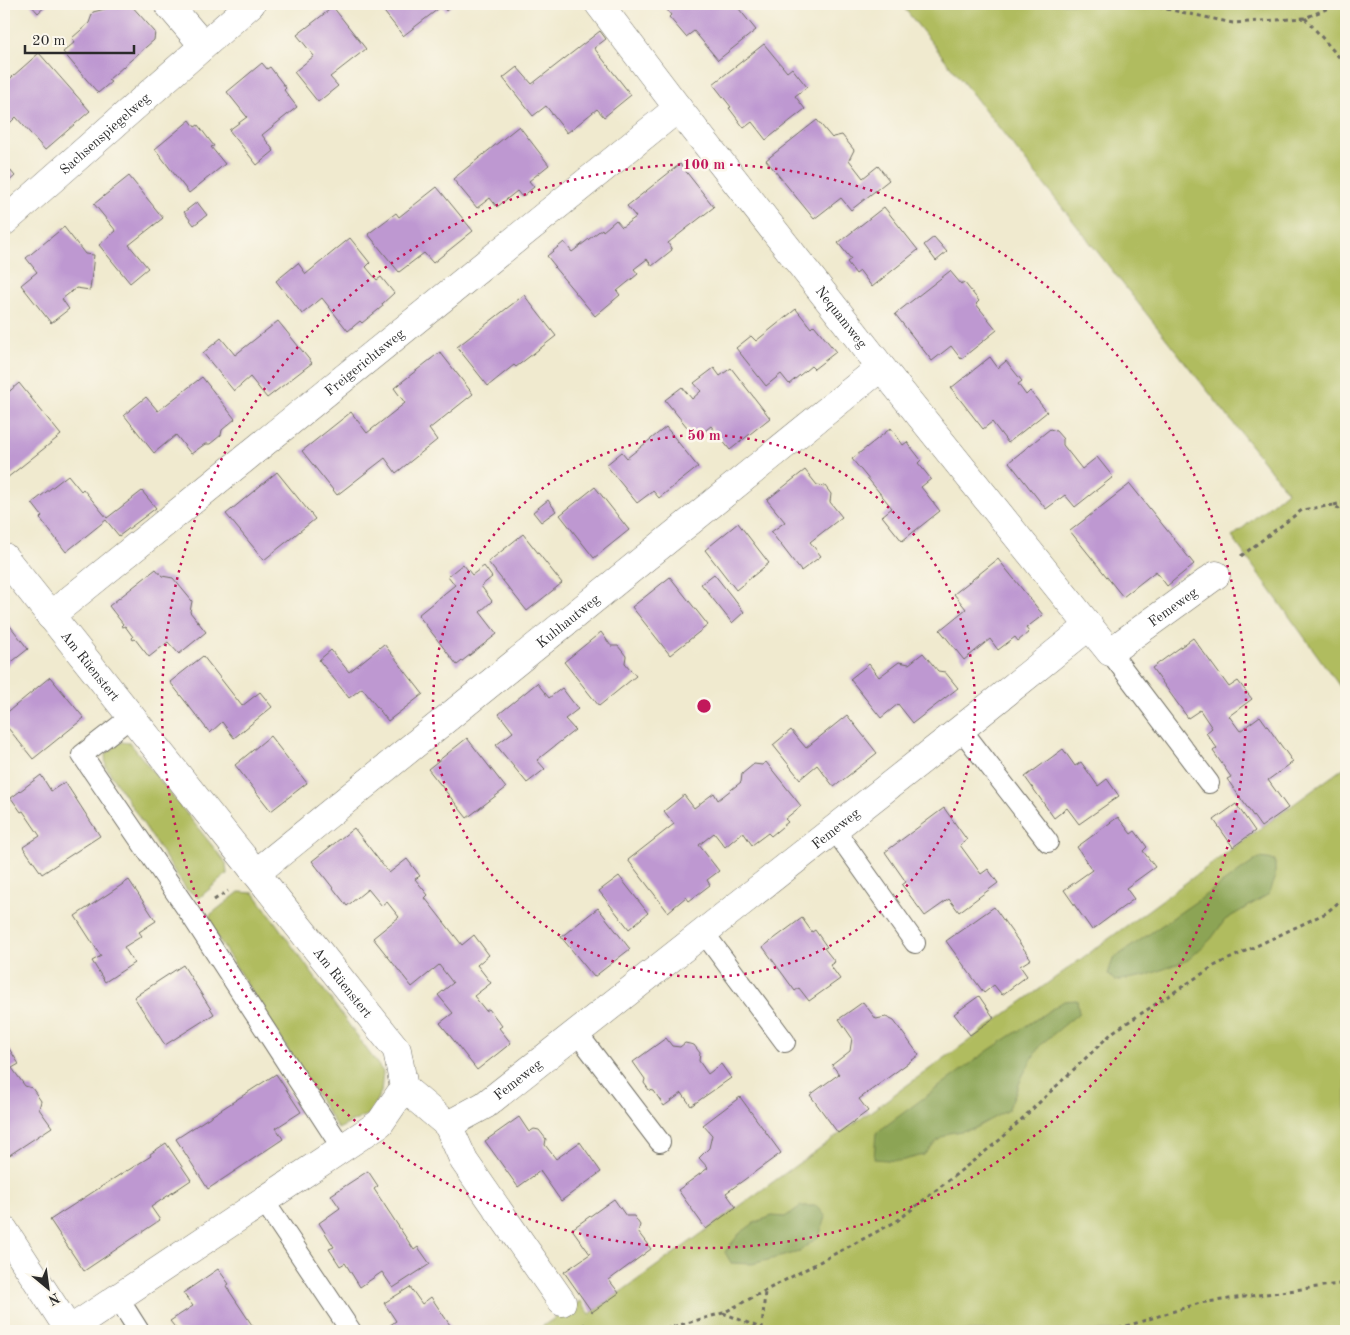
<svg xmlns="http://www.w3.org/2000/svg" width="1350" height="1335" font-family="'Old Standard TT',serif">
	<style>
		.green { fill: #b0bc5e; stroke: #6e7444 }
		.forest { fill: #8ca455; stroke: #5c6840 }
		.building { fill: #be98d1 }
		.lines { fill: none; stroke-linecap: round; stroke-linejoin: round }
		.lane-casing { stroke: #706e64; stroke-width: 22 }
		.street-casing { stroke: #706e64; stroke-width: 29 }
		.path { stroke: #706e64; stroke-width: 3; stroke-dasharray: 4 4; stroke-linecap: butt }
		.lane { stroke: #fff; stroke-width: 20 }
		.street { stroke: #fff; stroke-width: 28 }
		.ring { fill: none; stroke: #c2185b; stroke-width: 2.5; stroke-dasharray: 2.5 5 }
		.labels { text-anchor: middle; stroke-width: 5; stroke-linejoin: round; paint-order: stroke }
		.street-label { font-size: 14px; fill: #2b2b2b; stroke: #fbf7ec }
		.centre { fill: #c2185b; stroke: #fbf7ec; stroke-width: 2.5 }
		.ring-label { font-size: 15px; text-anchor: middle; font-weight: bold; fill: #c2185b; stroke: #fbf7ec; stroke-width: 5; stroke-linejoin: round; paint-order: stroke }
	</style>
	<rect width="100%" height="100%" fill="#fbf7ec"/>
	<filter id="ink" filterUnits="userSpaceOnUse"><feTurbulence type="fractalNoise" baseFrequency=".02" numOctaves="2"/><feDisplacementMap in="SourceGraphic" scale="10" xChannelSelector="R" yChannelSelector="G"/><feConvolveMatrix kernelMatrix="1 2 1 2 8 2 1 2 1" color-interpolation-filters="sRGB"/></filter>
	<filter id="wash" filterUnits="userSpaceOnUse"><feTurbulence type="fractalNoise" baseFrequency=".0096" numOctaves="4" result="noise"/><feDisplacementMap in="SourceGraphic" scale="20" xChannelSelector="R" yChannelSelector="G"/><feGaussianBlur stdDeviation="1.12" result="paint"/><feColorMatrix in="noise" values="0 0 0 0 0 0 0 0 0 0 0 0 0 0 0 0 0 1.4 0 .05"/><feComposite in="paint" operator="in"/></filter>
	<g filter="url(#wash)">
		<rect width="100%" height="100%" fill="#f0eacf"/>
		<path class="green" d="M901,4H1346V695L1232,537L1287,491Z
			M121,742L130,743L226,863L227,874L199,898L186,889L106,767L105,755Z
			M1346,766V1331H535L581,1301L590,1314L971,1039Z
			M239,892L254,893L383,1072L381,1092L369,1114L338,1129L209,924L210,915Z"/>
		<path class="forest" d="M1259,858L1275,860V879L1269,894L1225,920L1211,939L1188,960L1145,976L1115,981L1108,974L1113,959Z
			M1077,1000L1079,1013L1040,1045L1023,1075L1008,1110L973,1129L949,1133L937,1141L924,1155L900,1161L874,1159L876,1133L989,1050L1064,1001Z
			M801,1206H817L826,1217L819,1236L799,1252L752,1264L731,1263L725,1252L739,1234L754,1223L772,1216L785,1217Z"/>
		<g id="blocks">
			<path class="building" d="M30,4H48L38,13Z
				M112,4H130L155,32L154,40L108,80L111,82L98,93L63,52L75,42L72,38L89,23L93,12L105,9Z
				M378,4H454L446,11L442,6L403,36Z
				M659,4H725L726,5L727,4H735L756,30L718,60L694,31L686,37L669,17L671,15L663,5L661,7Z
				M333,7L366,49L330,77L338,86L318,102L294,72L314,56L297,35Z
				M600,31L606,39L594,48L631,95L604,117L597,109L567,133L546,106L533,116L503,78L517,67L532,84Z
				M764,44L787,72L792,68L807,87L795,96L805,109L766,140L752,122L744,128L729,108L731,107L713,84Z
				M39,53L90,111L45,150L16,117L4,129V84Z
				M262,63L267,69L270,67L286,88L284,90L297,107L262,135L274,151L257,165L229,130L247,117L227,92Z
				M190,120L195,127L198,125L214,146L211,147L225,164L189,193L155,149Z
				M817,120L832,138L833,137L842,135L854,150L849,160L863,178L878,166L889,180L851,210L841,198L814,219L766,160Z
				M519,126L549,165L529,181L534,187L522,197L517,191L497,207L490,198L477,208L453,179Z
				M4,163L15,176L4,186Z
				M680,164L714,207L668,243L672,250L652,266L647,259L634,269L638,274L617,291L620,295L595,316L554,267L555,266L547,256L564,242L572,252L602,229L603,231L616,220L622,227L636,217L627,206Z
				M129,176L163,218L129,245L148,268L130,283L99,245L116,231L94,204Z
				M437,187L473,231L433,263L424,253L399,272L368,234L396,213L399,217Z
				M197,202L207,215L194,225L184,212Z
				M884,207L918,250L872,287L860,271L856,274L847,262L851,259L838,243Z
				M64,227L85,254L94,255L90,290L76,288L62,299L69,309L51,323L21,285L37,272L26,258Z
				M934,237L947,252L936,261L924,245Z
				M350,238L370,263L366,267L377,280L381,277L394,293L382,304L383,306L362,323L360,321L348,331L322,298L302,314L276,281L298,263L306,274Z
				M950,271L961,284L964,282L979,301L976,304L997,330L961,359L951,346L932,361L895,314Z
				M524,295L556,336L516,367L514,365L488,386L457,347Z
				M796,309L811,328L814,325L836,352L814,369L811,366L789,384L781,374L766,386L736,348L751,336L756,341Z
				M278,321L312,363L267,398L250,377L234,391L203,353L221,338L235,355Z
				M440,352L473,394L429,429L437,440L396,473L385,458L337,495L302,451L351,412L367,433L405,403L394,388Z
				M990,357L998,368L1006,361L1022,381L1018,384L1026,395L1030,391L1047,412L1008,443L992,422L983,429L951,388Z
				M714,368L720,376L731,368L770,418L730,450L711,426L696,438L665,400L682,387L692,399L701,391L694,383Z
				M202,377L235,419L222,430L221,435L210,444H205L191,454L176,435L154,453L124,415L146,397L158,411Z
				M19,383L61,435L7,478L4,473V396Z
				M666,427L698,467L659,498L653,491L637,503L606,465L622,452L627,458Z
				M891,428L903,445L907,442L921,460L918,463L931,479L921,487L940,511L902,541L882,516L892,508L852,459Z
				M1050,429L1056,431L1063,439V445L1082,469L1097,457L1113,477L1075,507L1065,495L1046,509L1009,462Z
				M805,470L817,485L825,486L831,494L830,502L842,517L810,542L821,556L801,571L771,532L785,522L767,500Z
				M277,472L315,519L264,560L226,514Z
				M68,475L81,491L83,489L107,518L142,491L156,508L119,536L106,520L66,552L40,518L42,516L32,503Z
				M1130,484L1194,564L1167,586L1156,571L1123,597L1070,531Z
				M595,487L629,530L594,558L560,515Z
				M548,500L556,511L541,522L533,512Z
				M738,523L769,563L736,590L705,550Z
				M523,534L562,583L527,611L488,562Z
				M998,559L1043,615L1026,628L1029,632L1018,641L1015,637L998,650L990,639L964,660L940,630L966,609L954,594Z
				M463,564L472,575L484,566L492,577L481,586L492,601L480,612L497,634L457,665L418,615L455,585L448,576Z
				M156,569L162,576L173,578L192,601L190,612L206,632L179,654L168,642L149,657L135,639L133,640L132,638L133,637L125,626L123,627L121,626L123,624L109,606Z
				M714,574L744,612L732,623L701,584Z
				M670,577L708,625L670,655L632,607Z
				M4,618L28,649L4,668Z
				M601,632L611,646H618L626,656L625,663L636,676L599,706L564,662Z
				M1193,638L1229,687L1238,681L1252,699L1229,716L1240,731L1260,716L1293,762L1268,780L1288,808L1261,827L1227,779L1231,777L1213,751L1217,748L1206,733L1212,728L1200,710L1188,718L1152,668Z
				M384,644L423,694L388,721L362,688L349,698L319,660L331,650L349,672Z
				M923,653L938,671L945,672L958,688L913,723L898,704L881,718L850,679L869,664L879,677L899,662L909,664Z
				M203,656L242,706L260,692L272,707L234,738L222,722L210,733L170,682Z
				M50,677L84,718L33,759L4,723V715Z
				M537,683L549,698L562,688L578,709L565,719L575,730L537,760L545,769L527,783L496,745L513,732L499,714Z
				M847,715L877,753L834,787L817,765L800,779L773,745L791,730L806,748Z
				M270,736L307,783L271,811L235,765Z
				M467,738L506,788L467,818L428,769Z
				M1063,749L1075,766L1081,762L1098,786L1107,779L1119,796L1079,824L1067,808L1054,818L1025,777Z
				M766,762L801,806L785,819L788,822L771,836L768,833L752,845L743,832L725,847L714,833L699,845L719,871L707,880L710,885L689,901L686,897L668,912L628,860L674,824L664,811L684,795L694,808L714,793L718,800L741,782L742,774L754,764L762,765Z
				M41,775L51,791L65,782L100,836L42,874L23,847L40,836L23,811L21,812L11,798Z
				M1236,804L1255,831L1233,847L1214,820Z
				M944,808L967,840L960,845L981,874L988,869L998,883L959,912L949,899L925,916L902,885L906,882L885,852Z
				M1118,817L1131,834L1135,831L1147,847L1143,851L1155,867L1126,888L1134,899L1092,930L1064,890L1092,870L1077,847Z
				M354,828L389,873L407,859L420,876L415,879L428,895L425,898L462,945L474,935L489,955L477,965L491,983L474,996L486,1011L489,1009L502,1026L499,1028L511,1043L477,1070L440,1023L453,1013L438,995L453,983L439,965L412,987L373,938L399,917L387,902L382,906L368,889L347,906L312,861Z
				M619,876L648,913L629,929L599,891Z
				M129,880L156,921L139,932L142,936L124,947L134,963L105,982L92,961L101,956L75,916Z
				M994,907L1031,959L1020,966L1027,976L1002,995L994,985L984,993L946,941Z
				M598,908L630,949L594,977L561,937Z
				M802,918L812,932L815,930L827,947L824,948L835,962L830,965L840,979L809,1001L799,988L795,991L763,947Z
				M183,965L214,1014L165,1045L134,997Z
				M979,996L994,1018L970,1035L954,1014Z
				M863,1002L876,1019L886,1017L894,1021L919,1055L859,1099L868,1111L838,1133L810,1095L839,1074L832,1065L850,1051L852,1038L839,1019Z
				M666,1038L672,1046L680,1047L685,1043L694,1045L700,1053L699,1061L708,1074L721,1064L731,1078L691,1106L682,1093L664,1106L654,1091L649,1090L644,1083L645,1079L633,1062Z
				M8,1047L19,1064L12,1068L25,1086L32,1088L41,1101L39,1109L52,1127L8,1156L4,1151V1050Z
				M276,1074L301,1112L276,1128L283,1139L208,1189L176,1139Z
				M740,1097L781,1153L726,1193L736,1207L706,1229L678,1190L708,1168L699,1158L709,1148L712,1135L703,1125Z
				M519,1117L529,1132L534,1129L539,1130L546,1139L545,1145L556,1159L580,1142L601,1172L561,1201L540,1171L518,1187L485,1141Z
				M166,1143L191,1180L151,1207L160,1220L84,1271L50,1220L127,1170V1171L151,1156L150,1154Z
				M368,1171L378,1186L374,1189L414,1250L418,1247L430,1264L393,1288L382,1272L360,1287L345,1263L340,1266L329,1249L334,1247L319,1223L340,1208L331,1195Z
				M614,1199L626,1216H634L640,1225L638,1232L651,1249L609,1280L619,1293L592,1312L564,1272L590,1254L572,1229Z
				M218,1269L229,1284L226,1286L256,1331H178L170,1321L193,1306L183,1293Z
				M410,1287L422,1304L431,1297L454,1331H384L383,1330L396,1321L384,1303Z"/>
		</g>
	</g>
	<g filter="url(#ink)">
		<use href="#blocks" fill-opacity="0" stroke="#706e64" stroke-width="1"/>
		<g class="lines">
			<defs>
				<path id="lane" d="M1110,652L1209,783
					M131,717L82,755L191,915L342,1148
					M961,729L1048,842
					M834,829L915,943
					M704,933L785,1042
					M577,1033L660,1142
					M264,1201L351,1331
					M118,1298L139,1331"/>
				<g id="street">
					<path d="M168,4L203,45"/>
					<path id="s1" d="M599,4L678,108L881,367L1089,626"/>
					<path id="s2" d="M4,222L251,4"/>
					<path id="s3" d="M4,557L397,1050L404,1088L380,1123L68,1331"/>
					<path id="s4" d="M50,616L678,108"/>
					<path id="s5" d="M256,873L881,367"/>
					<path id="s6" d="M404,1088L448,1125L485,1105L961,729L1089,626L1110,652L1216,575"/>
					<path d="M448,1125L464,1161L562,1302"/>
					<path d="M4,1230L69,1330"/>
				</g>
			</defs>
			<use href="#lane" class="lane-casing"/>
			<use href="#street" class="street-casing"/>
			<path class="path" d="M1143,4L1233,23L1305,18L1338,4
				M1305,18L1346,65
				M1334,505L1346,502
				M1241,556L1302,510L1334,505L1346,514
				M214,900L228,891
				M723,1313L768,1331
				M583,1324L590,1331
				M762,1329L765,1291
				M658,1331L723,1313L897,1221L1001,1139L1113,1032L1214,966L1326,913L1346,896
				M1111,1331L1200,1303L1346,1283"/>
			<use href="#lane" class="lane"/>
			<use href="#street" class="street"/>
		</g>
	</g>
	<g class="ring">
		<circle cx="704" cy="706" r="271"/>
		<circle cx="704" cy="706" r="542"/>
	</g>
	<g class="labels">
		<g class="street-label">
			<text dy="5" stroke="none"><textPath href="#s2" startOffset="134">Sachsenspiegelweg</textPath></text>
			<text dy="5" stroke="none"><textPath href="#s1" startOffset="396">Nequamweg</textPath></text>
			<text dy="5" stroke="none"><textPath href="#s4" startOffset="404">Freigerichtsweg</textPath></text>
			<text dy="5" stroke="none"><textPath href="#s6" startOffset="981">Femeweg</textPath></text>
			<text dy="5" stroke="none"><textPath href="#s5" startOffset="401">Kuhhautweg</textPath></text>
			<text dy="5" stroke="none"><textPath href="#s3" startOffset="139">Am Rüenstert</textPath></text>
			<text dy="5" stroke="none"><textPath href="#s6" startOffset="546">Femeweg</textPath></text>
			<text dy="5" stroke="none"><textPath href="#s3" startOffset="544">Am Rüenstert</textPath></text>
			<text dy="5" stroke="none"><textPath href="#s6" startOffset="141">Femeweg</textPath></text>
		</g>
	</g>
	<circle cx="704" cy="706" r="8" class="centre"/>
	<g class="ring-label">
		<text x="704" y="169">100 m</text>
		<text x="704" y="440">50 m</text>
	</g>
	<rect width="1350" height="1335" fill="none" stroke="#fbf7ec" stroke-width="20"/>
	<g transform="translate(48 1288) rotate(151)" stroke="#fbf7ec" stroke-width="4" paint-order="stroke">
	<path d="M0-4L9 19L0 12L-9 19Z" fill="#2b2b2b"/>
	<text y="-8" font-size="14" font-weight="bold" text-anchor="middle" fill="#2b2b2b">N</text>
	</g>
	<path d="M25 45v8h109v-8" fill="none" stroke="#2b2b2b" stroke-width="2.5"/>
	<text x="32" y="45" font-size="15" fill="#2b2b2b" stroke="#fbf7ec" stroke-width="4" paint-order="stroke">20 m</text>
</svg>
